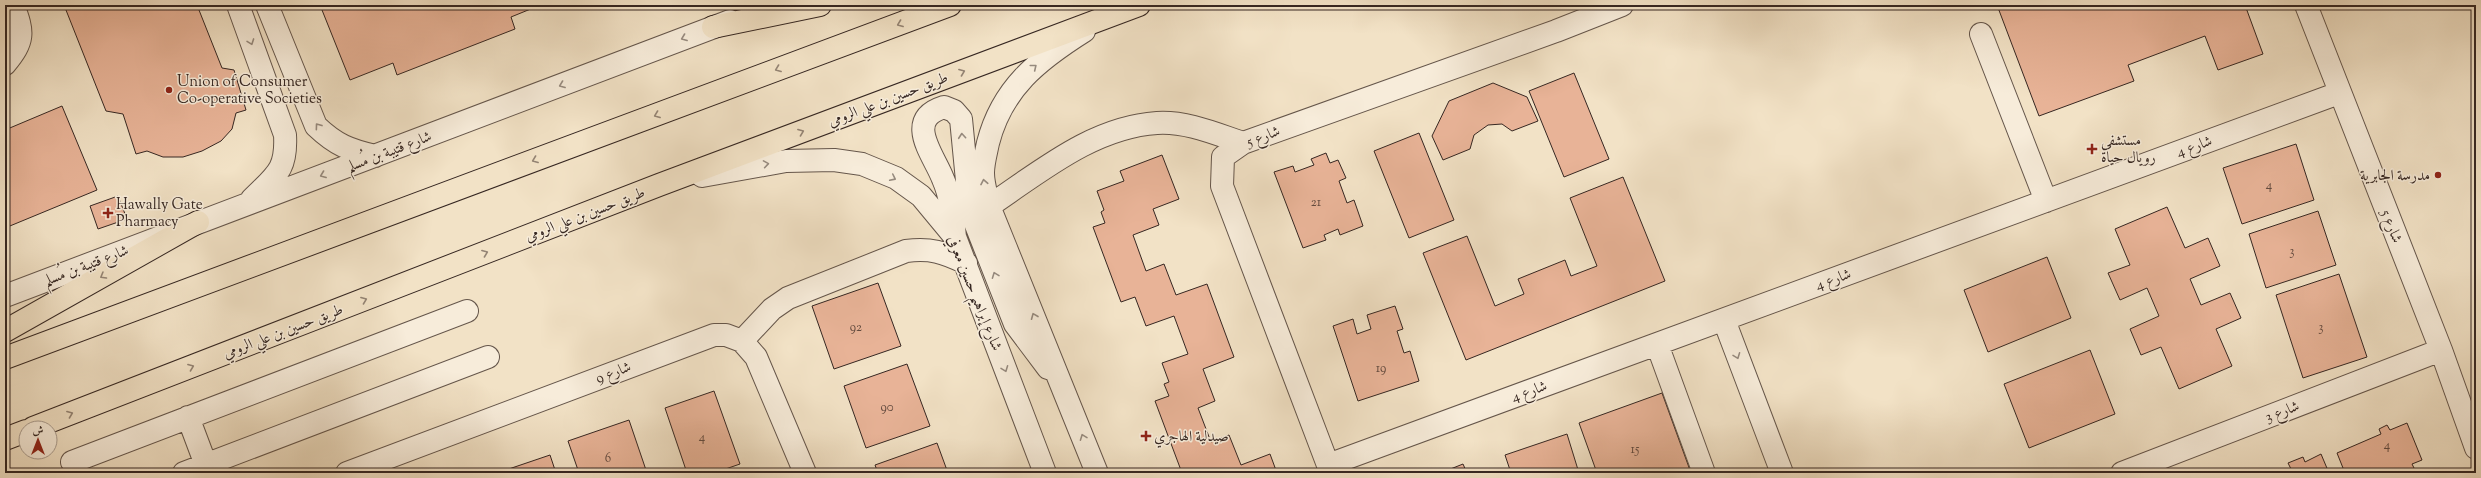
<svg xmlns="http://www.w3.org/2000/svg" width="2481" height="478" font-family="'Sorts Mill Goudy',Amiri,serif">
	<style>
		.building { fill: #e8b397; stroke: #362722 }
		.lines { fill: none; stroke-linecap: round; stroke-linejoin: round }
		.minor-casing { stroke: #65564b; stroke-width: 24 }
		.highway-casing { stroke: #362722; stroke-width: 24 }
		.minor { stroke: #f7ecda; stroke-width: 22 }
		.highway { stroke: #f2e2c6; stroke-width: 22 }
		.oneway { stroke: #948474 }
		.oneway2 { stroke: #968a7e }
		.poi-dot { fill: #8f2418; stroke: #f7ecda; stroke-width: 1.5 }
		.labels { text-anchor: middle; stroke-width: 3; stroke-linejoin: round; paint-order: stroke }
		.number-label { font-size: 13px; fill: #624a3f }
		.poi-label { font-size: 15px; fill: #362722; stroke: #f7ecda; text-anchor: start }
		.street-label { font-size: 15px; fill: #362722; stroke: #f7ecda }
	</style>
	<rect width="100%" height="100%" fill="#f2e2c6"/>
	<filter id="stains"><feTurbulence type="fractalNoise" baseFrequency=".005" numOctaves="4"/><feColorMatrix values="0 0 0 0 .2 0 0 0 0 .09 0 0 0 0 .02 0 0 0 .5 -.17"/></filter>
	<radialGradient id="worn" r=".72"><stop offset=".6" stop-color="#630" stop-opacity="0"/><stop offset="1" stop-color="#630" stop-opacity=".3"/></radialGradient>
	<path class="building" d="M64,5H197L222,68L234,70L246,110L236,113L232,129L221,141L202,151L183,157H163L147,151L136,154L123,114L106,111Z
		M320,5H538V6L511,17L515,29L397,75L393,63L350,80Z
		M1997,5H2245L2263,54L2218,70L2205,36L2128,65L2134,81L2039,116Z
		M1574,73L1609,159L1564,177L1529,91Z
		M1493,83L1527,97L1538,121L1512,131L1502,124L1488,125L1474,135L1470,149L1443,160L1432,136L1449,101Z
		M62,106L97,190L5,228V130Z
		M1419,133L1454,220L1409,238L1374,151Z
		M2296,144L2314,200L2242,224L2223,168Z
		M1326,153L1330,163L1338,160L1346,178L1339,181L1347,203L1354,200L1363,226L1340,235L1338,229L1324,235L1326,240L1303,248L1274,172L1293,166L1295,172L1314,165L1311,159Z
		M1162,155L1179,199L1153,209L1159,225L1133,235L1146,271L1164,264L1176,295L1207,284L1234,357L1203,369L1215,401L1198,408L1211,442L1229,435L1241,465L1270,454L1277,473H1199L1197,470L1182,473L1155,401L1169,396L1164,384L1169,382L1162,363L1188,354L1174,316L1146,326L1135,297L1121,302L1093,227L1105,223L1101,212L1104,210L1097,191L1124,181L1120,171Z
		M1623,177L1665,281L1466,360L1423,253L1467,236L1495,306L1524,294L1518,279L1565,260L1571,276L1597,266L1570,198Z
		M118,196L127,219L98,229L90,206Z
		M2167,207L2185,248L2208,238L2220,266L2190,279L2201,305L2230,293L2241,318L2216,329L2232,366L2179,389L2161,347L2141,355L2130,329L2159,316L2147,288L2120,300L2108,273L2130,265L2115,229Z
		M2318,211L2336,265L2266,288L2249,234Z
		M2047,257L2071,318L1988,352L1964,290Z
		M2339,274L2367,357L2303,378L2276,295Z
		M878,283L901,346L834,369L812,306Z
		M1395,306L1403,329L1397,331L1404,353L1410,351L1419,381L1358,401L1333,326L1353,319L1357,334L1371,329L1367,315Z
		M2090,350L2115,414L2029,448L2004,384Z
		M907,364L930,426L866,448L844,386Z
		M714,391L740,464L714,473H687L665,408Z
		M1662,393L1691,473H1597L1579,423Z
		M629,420L647,473H579L568,441Z
		M2407,423L2422,460L2412,464L2416,472L2345,473L2337,453L2381,434L2379,429L2387,425L2390,430Z
		M1567,434L1579,473H1511L1505,455Z
		M937,443L948,473H878L875,465Z
		M2321,454L2329,473H2282L2291,469L2288,463L2303,457L2305,462Z
		M550,455L556,473H497Z
		M1463,464L1467,473H1449L1448,470Z"/>
	<g class="lines">
		<defs>
			<path id="minor" d="M238,5L285,135C287,170 276,175 252,199
				M267,5L316,126C336,145 349,150 375,156
				M2306,5L2441,350L2476,448
				M1084,31C1038,60 1002,88 988,143C986,153 983,163 983,173C983,184 987,196 989,206L1097,473
				M1981,34L2046,201
				M5,64C24,41 24,33 13,5
				M702,176L786,161L834,160L862,164L896,178L921,196L955,237L1045,473
				M989,206C1040,172 1093,127 1157,123C1186,121 1216,134 1243,143
				M955,237C953,217 951,197 943,179C934,155 903,120 944,107L954,111L961,119L968,191L974,220L1015,324L1048,368
				M5,296L730,21
				M1724,320L1782,473
				M742,341L772,309L788,298L906,251C931,248 943,252 966,263
				M1657,344L1704,473
				M188,417L209,473
				M72,462L467,311
				M1328,465L2339,93
				M184,473L488,357
				M347,473L714,335H726L742,341L756,357L805,473
				M1331,473L1222,186L1223,157L1243,143L1556,31L1622,5
				M2122,473L2441,350"/>
			<path id="highway" d="M713,27L820,5
				M5,331L198,222
				M5,358L950,5
				M33,428L659,185L1139,5
				M5,439L26,431"/>
		</defs>
		<use href="#minor" class="minor-casing"/>
		<use href="#highway" class="highway-casing"/>
		<use href="#minor" class="minor"/>
		<use href="#highway" class="highway"/>
	</g>
	<defs><path id="oneway-chevron" d="M-2-3.5L2.5 0L-2 3.5" fill="none" stroke-width="1.6" stroke-linecap="round" stroke-linejoin="round"/></defs>
	<g class="oneway">
		<use href="#oneway-chevron" transform="translate(900 24) rotate(159)"/>
		<use href="#oneway-chevron" transform="translate(778 69) rotate(159)"/>
		<use href="#oneway-chevron" transform="translate(962 72) rotate(-21)"/>
		<use href="#oneway-chevron" transform="translate(657 115) rotate(159)"/>
		<use href="#oneway-chevron" transform="translate(801 132) rotate(-21)"/>
		<use href="#oneway-chevron" transform="translate(535 160) rotate(159)"/>
		<use href="#oneway-chevron" transform="translate(485 253) rotate(-21)"/>
		<use href="#oneway-chevron" transform="translate(103 276) rotate(150)"/>
		<use href="#oneway-chevron" transform="translate(364 300) rotate(-21)"/>
		<use href="#oneway-chevron" transform="translate(191 367) rotate(-21)"/>
		<use href="#oneway-chevron" transform="translate(70 414) rotate(-21)"/>
	</g>
	<g class="oneway2">
		<use href="#oneway-chevron" transform="translate(684 38) rotate(159)"/>
		<use href="#oneway-chevron" transform="translate(251 42) rotate(70)"/>
		<use href="#oneway-chevron" transform="translate(1034 67) rotate(-39)"/>
		<use href="#oneway-chevron" transform="translate(562 85) rotate(159)"/>
		<use href="#oneway-chevron" transform="translate(318 126) rotate(-126)"/>
		<use href="#oneway-chevron" transform="translate(962 136) rotate(-95)"/>
		<use href="#oneway-chevron" transform="translate(766 164) rotate(-9)"/>
		<use href="#oneway-chevron" transform="translate(323 175) rotate(159)"/>
		<use href="#oneway-chevron" transform="translate(893 178) rotate(26)"/>
		<use href="#oneway-chevron" transform="translate(984 182) rotate(-101)"/>
		<use href="#oneway-chevron" transform="translate(995 275) rotate(-111)"/>
		<use href="#oneway-chevron" transform="translate(1034 316) rotate(-112)"/>
		<use href="#oneway-chevron" transform="translate(1737 356) rotate(69)"/>
		<use href="#oneway-chevron" transform="translate(1005 369) rotate(69)"/>
		<use href="#oneway-chevron" transform="translate(1083 437) rotate(-111)"/>
	</g>
	<g class="poi-dot">
		<circle cx="169" cy="90" r="4"/>
		<path d="M2090 143h4v4h4v4h-4v4h-4v-4h-4v-4h4z"/>
		<circle cx="2438" cy="175" r="4"/>
		<path d="M106 207h4v4h4v4h-4v4h-4v-4h-4v-4h4z"/>
		<path d="M1144 430h4v4h4v4h-4v4h-4v-4h-4v-4h4z"/>
	</g>
	<g class="labels">
		<g class="number-label">
			<text x="2269" y="189">4</text>
			<text x="1316" y="206">21</text>
			<text x="2292" y="255">3</text>
			<text x="856" y="331">92</text>
			<text x="2321" y="331">3</text>
			<text x="1381" y="372">19</text>
			<text x="887" y="411">90</text>
			<text x="702" y="441">4</text>
			<text x="2387" y="449">4</text>
			<text x="1635" y="453">15</text>
			<text x="608" y="462">6</text>
		</g>
		<g class="poi-label">
			<text x="177" y="86">Union of Consumer<tspan x="177" dy="17">Co-operative Societies</tspan></text>
			<text x="2101" y="145">مستشفى<tspan x="2101" dy="17">رويال حياة</tspan></text>
			<text x="2430" y="180" text-anchor="end">مدرسة الجابرية</text>
			<text x="116" y="209">Hawally Gate<tspan x="116" dy="17">Pharmacy</tspan></text>
			<text x="1154" y="441">صيدلية الهاجري</text>
		</g>
		<g class="street-label">
			<text transform="translate(888 99) rotate(-21)" y="5">طريق حسين بن علي الرومي</text>
			<text transform="translate(1263 136) rotate(-21)" y="5">شارع 5</text>
			<text transform="translate(2194 146) rotate(-20)" y="5">شارع 4</text>
			<text transform="translate(389 151) rotate(-21)" y="5">شارع قتيبة بن مُسلم</text>
			<text transform="translate(585 214) rotate(-21)" y="5">طريق حسين بن علي الرومي</text>
			<text transform="translate(2392 226) rotate(68)" y="5">شارع 5</text>
			<text transform="translate(86 265) rotate(-21)" y="5">شارع قتيبة بن مُسلم</text>
			<text transform="translate(1833 279) rotate(-20)" y="5">شارع 4</text>
			<text transform="translate(975 293) rotate(68)" y="5">شارع إبراهيم حسين معرفي</text>
			<text transform="translate(283 331) rotate(-21)" y="5">طريق حسين بن علي الرومي</text>
			<text transform="translate(613 372) rotate(-21)" y="5">شارع 9</text>
			<text transform="translate(1529 391) rotate(-20)" y="5">شارع 4</text>
			<text transform="translate(2282 411) rotate(-21)" y="5">شارع 3</text>
		</g>
	</g>
	<rect width="2481" height="478" fill="none" stroke="#f2e2c6" stroke-width="20"/>
	<rect x="6" y="6" width="2469" height="466" fill="none" stroke="#362722" stroke-width="2"/>
	<rect x="10" y="10" width="2461" height="458" fill="none" stroke="#362722"/>
	<g transform="translate(38 440)"><circle r="19" fill="#f7ecda" stroke="#aa9d90"/>
	<path d="M0-3L7 15L0 10L-7 15Z" fill="#8f2418"/>
	<text y="-6" font-size="11" font-weight="bold" text-anchor="middle" fill="#362722">ش</text>
	</g>
	<rect width="100%" height="100%" filter="url(#stains)"/>
	<rect width="100%" height="100%" fill="url(#worn)"/>
</svg>
